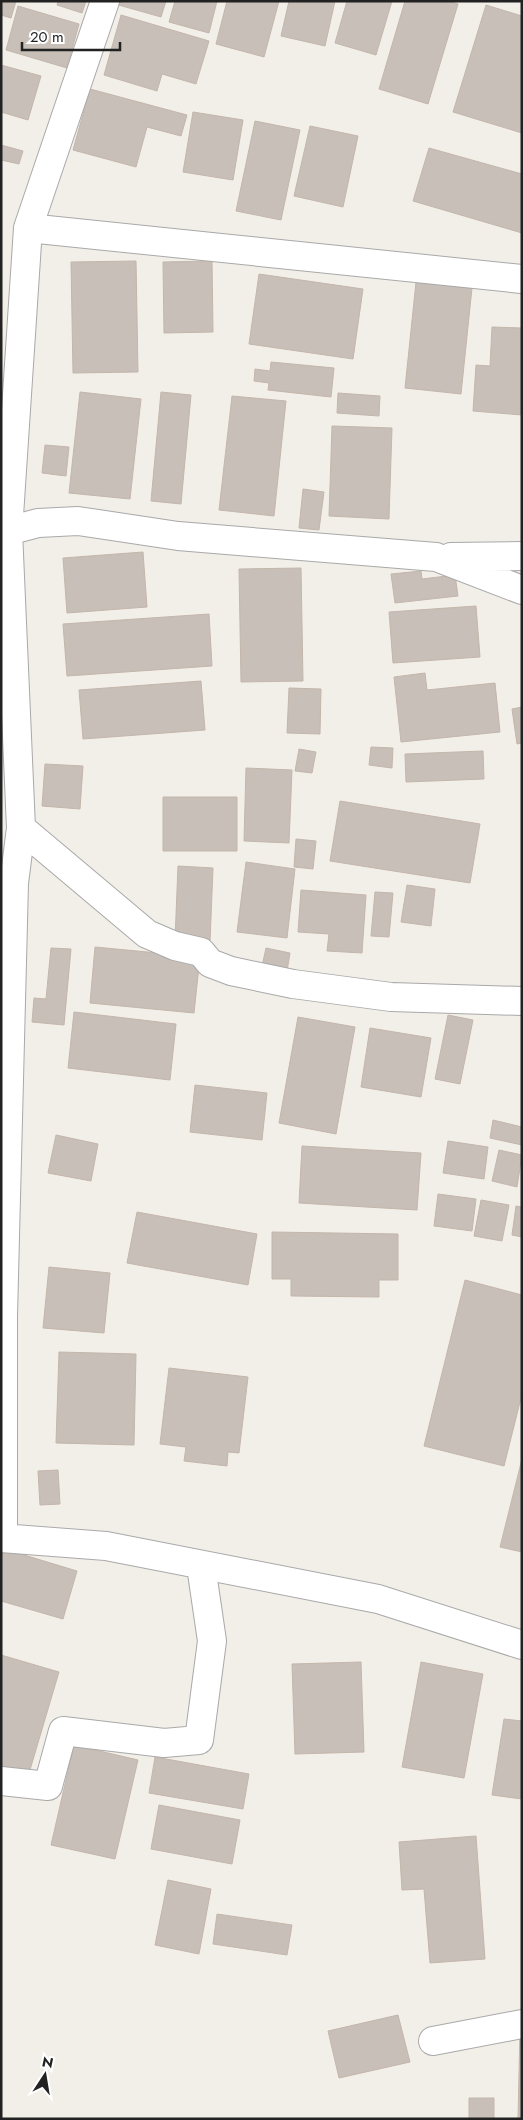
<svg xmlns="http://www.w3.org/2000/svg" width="523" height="2120" font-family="Jost,sans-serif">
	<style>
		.building { fill: #c7bfb8; stroke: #c4b6ab }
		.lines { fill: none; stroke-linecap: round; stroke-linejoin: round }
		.minor-casing { stroke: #a9a9a9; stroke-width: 30 }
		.minor { stroke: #fff; stroke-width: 28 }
	</style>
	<rect width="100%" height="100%" fill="#f2efe9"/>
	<path class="building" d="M1,1H16L11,18L1,15Z
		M58,1H86L82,13L57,5Z
		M116,1H166L161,17L115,4Z
		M175,1H217L209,33L169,22Z
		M227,1H279L264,57L216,44Z
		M289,1H335L325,46L281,36Z
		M347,1H392L376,55L335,43Z
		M405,1H449L458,4L428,104L379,89Z
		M486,5L522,16V133L453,112Z
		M18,6L79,24L67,68L6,50Z
		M121,15L209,41L196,84L162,74L157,91L104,75Z
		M1,65L41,76L28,120L1,112Z
		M90,89L187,115L181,136L147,127L136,167L73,150Z
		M193,112L243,120L233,180L183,172Z
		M255,121L300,130L281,220L236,211Z
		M310,126L358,136L343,207L294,196Z
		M1,145L23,151L19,164L1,160Z
		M429,148L522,174V233L413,201Z
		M136,261L138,372L73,373L71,262Z
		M212,261L213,332L164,333L163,262Z
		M259,274L363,289L353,359L249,344Z
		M416,282L472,288L461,394L405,388Z
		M492,327L522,328V415L473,411L476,365L490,366Z
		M271,362L334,368L331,397L268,390L269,383L254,381L255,369L270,371Z
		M80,392L141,399L130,499L69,493Z
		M161,392L191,395L181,504L151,501Z
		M338,393L380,396L379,416L337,413Z
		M232,396L286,401L274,516L219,510Z
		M332,426L392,428L389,519L329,516Z
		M45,445L69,447L66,476L42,473Z
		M303,489L324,492L319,530L299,528Z
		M143,552L147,607L67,613L63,558Z
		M301,568L303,681L241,682L239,569Z
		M421,571L422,579L455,575L458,596L395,603L391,574Z
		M476,606L480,657L393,663L389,612Z
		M209,614L212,666L67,676L63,624Z
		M425,673L427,690L495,683L500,732L401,742L394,677Z
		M201,681L205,730L83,739L79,690Z
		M289,688L321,689L320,734L287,733Z
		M522,707V743L517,744L512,709Z
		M371,747L393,748L392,768L369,765Z
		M299,749L316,752L312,773L295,771Z
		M483,751L484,779L406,782L405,754Z
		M45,764L83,766L80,809L42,806Z
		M246,768L292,770L289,843L244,841Z
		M163,797H237V851H163Z
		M340,801L480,824L470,883L330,861Z
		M296,839L316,841L313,869L294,867Z
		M246,862L295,869L287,938L237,932Z
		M178,866L213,868L210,942L175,940Z
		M407,885L435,889L431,926L401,922Z
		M301,890L366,895L362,953L327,951L329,934L298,932Z
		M375,892L393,893L389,937L371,936Z
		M95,947L200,957L194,1013L90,1003Z
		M51,948L71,949L64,1025L32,1022L34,998L46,999Z
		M266,948L290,953L287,971L262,966Z
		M74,1012L176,1024L170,1080L68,1068Z
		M448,1015L473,1020L460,1084L435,1079Z
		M298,1017L355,1027L336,1134L279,1123Z
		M370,1028L431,1038L421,1097L361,1087Z
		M195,1085L267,1093L262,1140L190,1132Z
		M493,1120L522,1127V1145L490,1138Z
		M56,1135L98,1144L91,1181L48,1173Z
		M448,1141L488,1147L484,1179L443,1173Z
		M302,1146L421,1153L417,1210L299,1203Z
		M499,1150L522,1155L517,1187L492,1181Z
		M438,1194L476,1199L472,1231L434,1226Z
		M481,1200L509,1205L502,1241L474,1236Z
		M516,1206L522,1207V1237L512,1235Z
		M137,1212L257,1234L248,1285L127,1263Z
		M272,1232L398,1234V1280H379V1297L291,1296V1279H272Z
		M49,1267L110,1273L104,1333L43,1328Z
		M465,1280L522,1295V1394L504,1466L424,1446Z
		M59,1352L136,1354L134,1445L56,1443Z
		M169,1368L248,1377L239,1453L228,1452L227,1466L184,1461L186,1447L160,1444Z
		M522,1459V1552L500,1547Z
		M58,1470L60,1504L40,1505L38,1471Z
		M1,1548L77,1571L63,1619L1,1601Z
		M1,1655L59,1672L27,1780L1,1772Z
		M361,1662L364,1752L295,1754L292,1664Z
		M421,1662L483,1674L464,1778L402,1767Z
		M504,1719L522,1721V1799L492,1795Z
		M74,1745L138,1760L115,1859L51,1845Z
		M155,1757L249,1774L243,1809L149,1793Z
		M159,1805L240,1820L232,1864L151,1849Z
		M476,1836L485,1959L430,1963L424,1889L402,1890L399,1842Z
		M168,1880L211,1889L199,1954L155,1945Z
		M217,1914L292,1925L287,1955L213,1944Z
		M398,2015L410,2062L339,2078L328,2031Z
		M520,2028L522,2029V2119H518Z
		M469,2098H494V2119H469Z"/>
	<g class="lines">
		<defs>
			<path id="minor" d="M28,228L522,279
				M1,530L8,531L38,523L78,521L178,536L436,557L522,590
				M451,557L522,556
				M21,828L147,934L175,946L201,952L210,963L231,971L293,984L391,997L522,1001
				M1,1538L106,1546L378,1599L522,1645
				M3,1538V1316L14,883L21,828L8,531L28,228L105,1
				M1,1781L48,1786L63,1731L164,1743L199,1740L212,1641L201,1566
				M433,2041L522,2024"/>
		</defs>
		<use href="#minor" class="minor-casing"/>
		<use href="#minor" class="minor"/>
	</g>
	<rect width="523" height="2120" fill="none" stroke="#222222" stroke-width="5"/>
	<g transform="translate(45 2075) rotate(12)" stroke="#ffffff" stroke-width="4" paint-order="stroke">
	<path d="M0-4L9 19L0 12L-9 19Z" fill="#222222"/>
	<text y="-8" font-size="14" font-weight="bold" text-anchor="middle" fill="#222222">N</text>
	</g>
	<path d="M22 42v8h98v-8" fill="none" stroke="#222222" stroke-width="2.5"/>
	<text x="30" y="42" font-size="15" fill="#222222" stroke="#ffffff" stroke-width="4" paint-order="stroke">20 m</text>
</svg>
